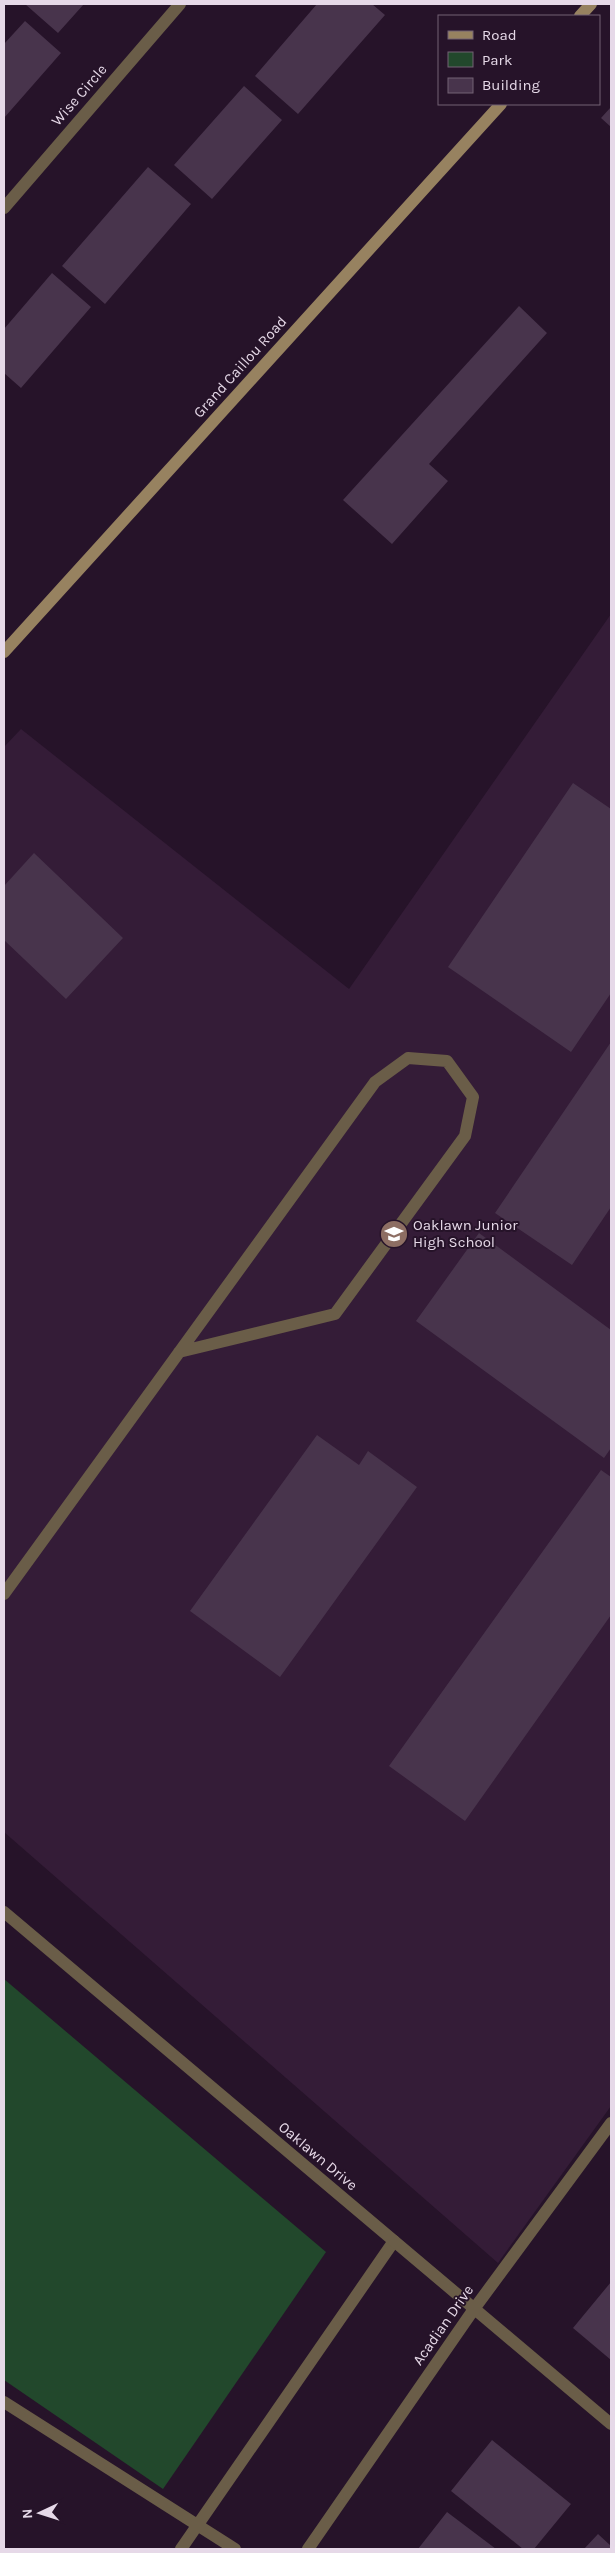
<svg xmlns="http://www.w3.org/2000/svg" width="615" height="2553" font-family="Karla,sans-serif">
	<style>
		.built { fill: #341c37 }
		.green { fill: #22482c }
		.building { fill: #48344c }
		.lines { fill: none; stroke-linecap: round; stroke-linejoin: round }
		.service { stroke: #6a5d48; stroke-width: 12 }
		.minor { stroke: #6a5d48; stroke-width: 12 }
		.secondary { stroke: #978260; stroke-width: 12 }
		.labels { text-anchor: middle; stroke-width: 4; stroke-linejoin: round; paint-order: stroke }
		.street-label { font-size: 15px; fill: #e6d9e8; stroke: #261329 }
		.poi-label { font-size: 15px; fill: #e6d9e8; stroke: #261329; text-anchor: start }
	</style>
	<rect width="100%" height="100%" fill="#261329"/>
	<path class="built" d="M611,614V2106L498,2263L4,1832V747L21,729L349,989Z"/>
	<path class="green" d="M4,1979L326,2252L163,2489L4,2380Z"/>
	<path class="building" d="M25,4H84L58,33Z
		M317,4H372L385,15L298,114L255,76Z
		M25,21L61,53L4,118V44Z
		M244,86L282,120L212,199L174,165Z
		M611,107V127L601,118Z
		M148,167L191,204L105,304L62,266Z
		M52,273L91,307L21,388L4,373V329Z
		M519,306L547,333L429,464L448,481L392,544L343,500Z
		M573,783L611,809V993L571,1052L448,967Z
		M34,853L123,938L66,999L4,940V886Z
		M611,1042V1207L572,1265L495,1213Z
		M479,1233L611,1330V1448L604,1458L416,1321Z
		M317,1435L359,1465L368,1451L417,1487L280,1677L190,1611Z
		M601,1470L611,1477V1615L465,1821L389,1766Z
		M611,2282V2360L573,2328Z
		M492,2440L571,2504L534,2549H523L451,2491Z
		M447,2512L496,2549H418Z
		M598,2534L611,2546V2549H584Z"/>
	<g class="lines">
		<path class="service" d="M4,1594L375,1082L408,1058L447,1061L473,1097L465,1136L335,1314L179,1352
			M4,2402L235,2549
			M181,2549L394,2241"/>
		<path class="minor" d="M4,208L180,4
			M4,1912L611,2424
			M308,2549L474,2309L611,2123"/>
		<path class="secondary" d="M580,16L591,4
			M4,652L501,104"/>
	</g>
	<defs>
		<symbol id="school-disc" viewBox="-11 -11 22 22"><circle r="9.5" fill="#8d6e63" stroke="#261329"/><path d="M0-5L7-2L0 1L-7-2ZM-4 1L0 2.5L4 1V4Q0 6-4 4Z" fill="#fff"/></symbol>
	</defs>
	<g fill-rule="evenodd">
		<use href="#school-disc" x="378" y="1218" width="32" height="32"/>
	</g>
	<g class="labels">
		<g class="street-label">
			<text transform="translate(79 95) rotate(-49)" y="5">Wise Circle</text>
			<text transform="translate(240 367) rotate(-48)" y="5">Grand Caillou Road</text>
			<text transform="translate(318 2156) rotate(40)" y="5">Oaklawn Drive</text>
			<text transform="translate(443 2325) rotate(-55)" y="5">Acadian Drive</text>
		</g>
		<g class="poi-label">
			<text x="413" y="1230">Oaklawn Junior<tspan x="413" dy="17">High School</tspan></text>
		</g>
	</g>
	<rect width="615" height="2553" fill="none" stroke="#e6d9e8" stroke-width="10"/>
	<rect x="438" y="15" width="162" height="90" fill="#261329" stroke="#736275"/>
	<rect x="448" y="31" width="25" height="8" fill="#978260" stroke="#736275"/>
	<text x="482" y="40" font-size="15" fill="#e6d9e8">Road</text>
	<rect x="448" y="52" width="25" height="15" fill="#22482c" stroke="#736275"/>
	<text x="482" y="65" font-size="15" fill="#e6d9e8">Park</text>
	<rect x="448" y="78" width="25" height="15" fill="#48344c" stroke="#736275"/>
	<text x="482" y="90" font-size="15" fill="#e6d9e8">Building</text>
	<g transform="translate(40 2513) rotate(266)" stroke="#261329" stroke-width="4" paint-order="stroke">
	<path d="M0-4L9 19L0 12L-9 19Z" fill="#e6d9e8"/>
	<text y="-8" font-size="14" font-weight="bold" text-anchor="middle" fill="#e6d9e8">N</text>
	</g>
</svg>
